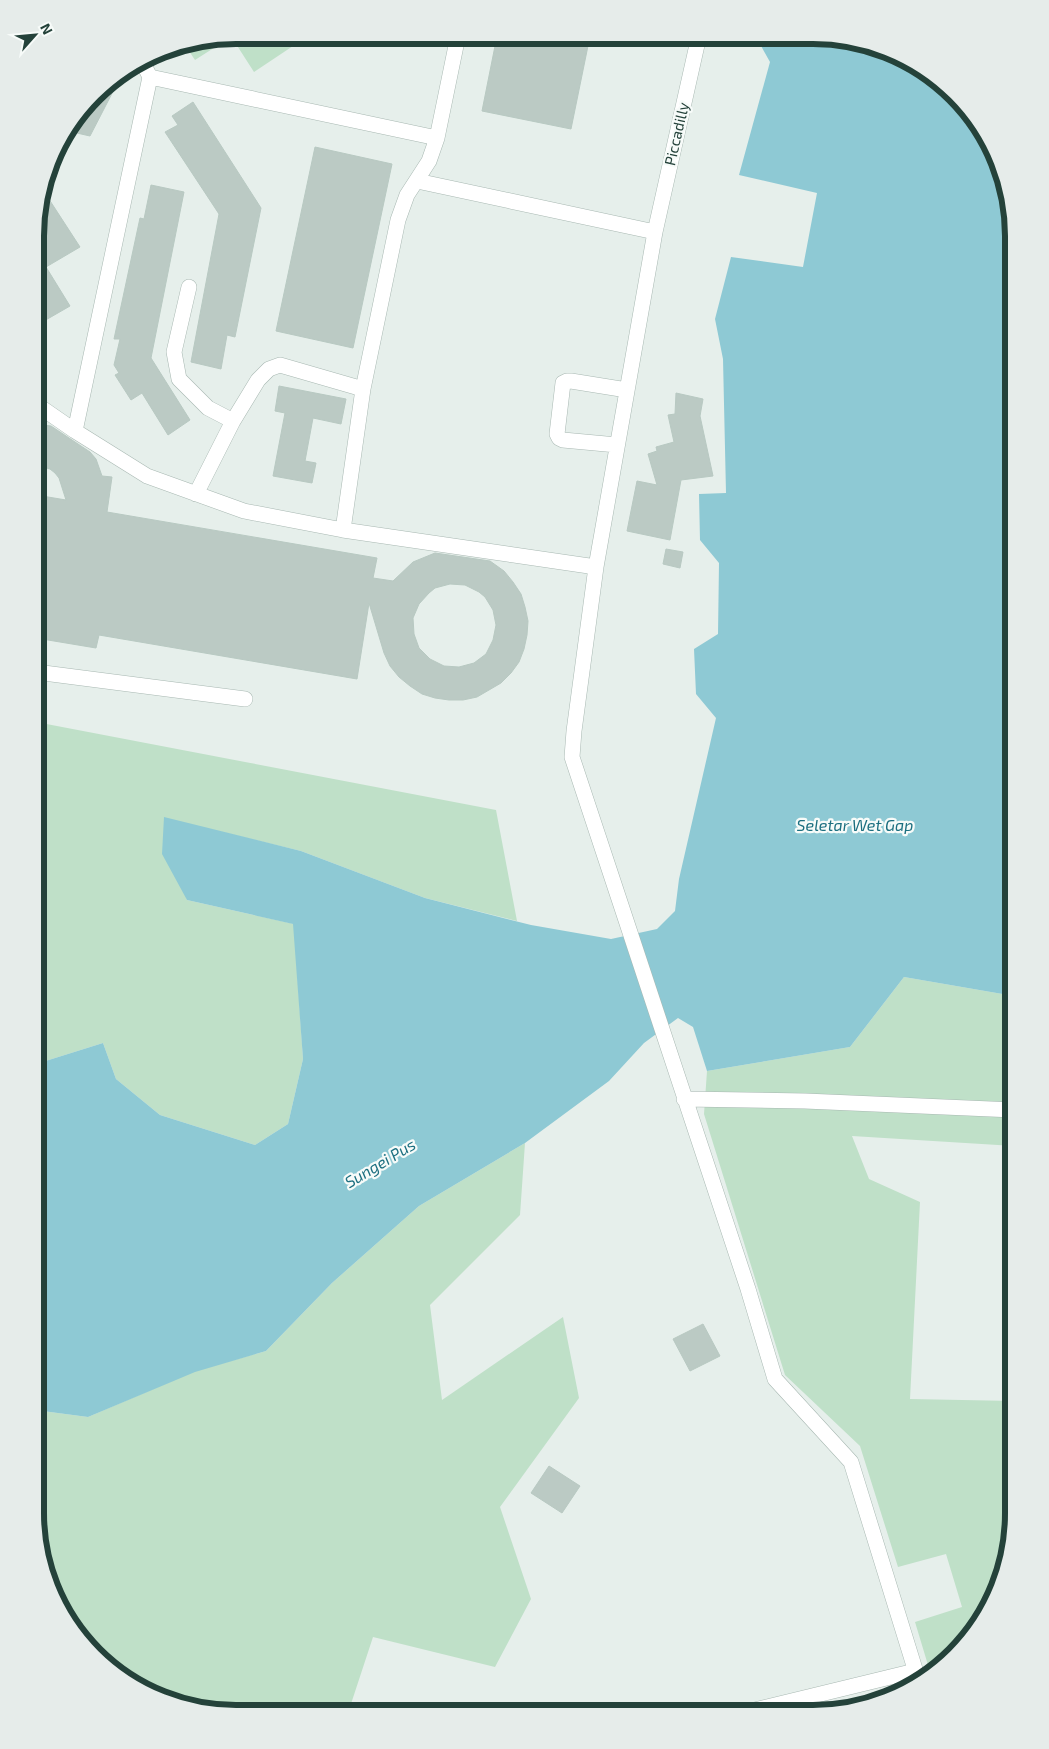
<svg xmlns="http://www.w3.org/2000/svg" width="1049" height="1749" font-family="'Exo 2',sans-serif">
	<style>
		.green { fill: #bfe0c8 }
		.water { fill: #8ec9d4 }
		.building { fill: #bbcac4; stroke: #b8c9c2; fill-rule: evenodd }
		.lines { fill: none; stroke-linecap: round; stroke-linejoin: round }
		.minor-casing { stroke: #a8b8b2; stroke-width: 16 }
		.minor { stroke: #fff; stroke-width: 15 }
		.labels { text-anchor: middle; stroke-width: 4.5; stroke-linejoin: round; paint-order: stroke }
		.street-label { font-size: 15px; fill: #24423a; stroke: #f7fbf9 }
		.water-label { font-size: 16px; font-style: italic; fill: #1c6f80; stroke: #f7fbf9 }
		.rim { fill: none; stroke: #24423a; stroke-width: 6 }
	</style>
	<rect width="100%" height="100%" fill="#e6efeb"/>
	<path class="green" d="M234,35L195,60L185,45Z
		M250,35H290L296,44L254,72L236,44Z
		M36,722L496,810L517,921L425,898L301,851L164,818L187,900L294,924L303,1059L288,1124L255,1145L160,1115L116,1079L103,1043L36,1064Z
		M904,977L1014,996V1146L852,1136L869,1179L920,1202L910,1399L1014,1401V1526L999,1590L973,1635L936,1672L931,1675L915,1622L962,1607L946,1554L898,1567L860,1446L785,1375L704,1114L707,1071L850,1047Z
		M525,1143L520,1215L430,1305L442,1400L563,1317L579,1398L500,1507L531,1599L495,1667L373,1637L348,1713L191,1707L159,1699L114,1673L77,1636L50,1590L35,1513V1410L88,1417L195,1371L266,1351L332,1283L419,1206Z"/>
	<path class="water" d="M756,37H839L890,50L936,77L973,114L999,159L1014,236V996L904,977L850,1047L707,1071L693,1027L678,1018L644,1043L609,1081L525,1143L419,1206L332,1283L266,1351L195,1372L88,1417L35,1410L36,1064L103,1043L116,1079L160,1115L255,1145L288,1124L303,1059L293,924L187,900L162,854L164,817L301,851L425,898L531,925L611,939L657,929L675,911L679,879L716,718L696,694L694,649L718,634L719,563L700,540L699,494L726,493L723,359L715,319L731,257L803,267L817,193L739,175L770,62Z"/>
	<path class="building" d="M497,36H590L571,129L482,111Z
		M122,74L90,136L68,131L103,85Z
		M193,102L261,208L235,337L227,335L221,369L191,362L219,214L165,132L178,125L172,116Z
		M315,147L392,164L353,348L276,331Z
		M151,185L184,192L151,358L190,420L168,435L142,393L131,400L115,375L119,373L114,365L120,339H114L140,218L144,219Z
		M43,190L80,247L46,267L70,306L37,325V210Z
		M279,386L346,399L341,424L313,418L305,461L316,463L312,483L273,476L285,413L275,411Z
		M676,393L703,399L700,416L713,476L681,480L670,540L627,531L637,481L657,485L648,454L657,451L656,447L674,442L668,415L675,414Z
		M36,424L51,426L90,452L96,459L102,476L112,477L107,512L377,558L373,578L393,581L413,562L435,553L490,561L504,571L513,582L521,594L525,607L528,621L527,635L524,649L519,662L511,673L501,683L477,697L463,700H449L435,698L422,694L410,686L399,677L390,666L384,653L369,603L357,679L99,635L96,648L36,638V495L66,500L59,478L55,473L50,469L36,465ZM450,584L465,585L479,592L485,597L493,610L496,625L493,640L486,654L474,663L459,667L444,666L430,659L419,648L414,634L413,618L419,604L429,593L435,588Z
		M666,549L683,552L680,568L663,564Z
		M703,1324L720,1356L690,1371L673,1339Z
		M549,1466L580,1486L562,1513L531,1493Z"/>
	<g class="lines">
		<defs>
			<path id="minor" d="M699,36L655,232L596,567L574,731L572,757L748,1289L775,1379L851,1462L919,1682
				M150,77L437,138
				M417,181L655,232
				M189,287L174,352L179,379L208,408L233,421
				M36,404L75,431L147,476L244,511L343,530L596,567
				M75,431L150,77L142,61
				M617,445L563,440L559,438L557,434L563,383L567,381H571L627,390
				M196,494L233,421L258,380L269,369L280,365L363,389
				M343,530L363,389L398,220L407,195L429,161L437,138L458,36
				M36,672L245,699
				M684,1099L805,1101L1014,1110
				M738,1714L915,1671"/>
		</defs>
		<use href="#minor" class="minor-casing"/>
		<use href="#minor" class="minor"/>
	</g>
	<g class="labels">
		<g class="street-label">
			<text transform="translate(677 134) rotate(-77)" y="5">Piccadilly</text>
		</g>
		<g class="water-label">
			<text x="855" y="831">Seletar Wet Gap</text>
			<text transform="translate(380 1163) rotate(-31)" y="6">Sungei Pus</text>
		</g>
	</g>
	<path d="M0 0H1049V1749H0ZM236 44H813A192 192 0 0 1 1005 236V1513A192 192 0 0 1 813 1705H236A192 192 0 0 1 44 1513V236A192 192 0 0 1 236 44Z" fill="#e6ecea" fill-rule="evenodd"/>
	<path class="rim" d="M236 44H813A192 192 0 0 1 1005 236V1513A192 192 0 0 1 813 1705H236A192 192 0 0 1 44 1513V236A192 192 0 0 1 236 44Z"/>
	<g transform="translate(35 35) rotate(63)" stroke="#f7fbf9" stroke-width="4" paint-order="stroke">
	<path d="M0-4L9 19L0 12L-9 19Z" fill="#24423a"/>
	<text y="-8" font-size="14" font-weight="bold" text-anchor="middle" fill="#24423a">N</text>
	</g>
</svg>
